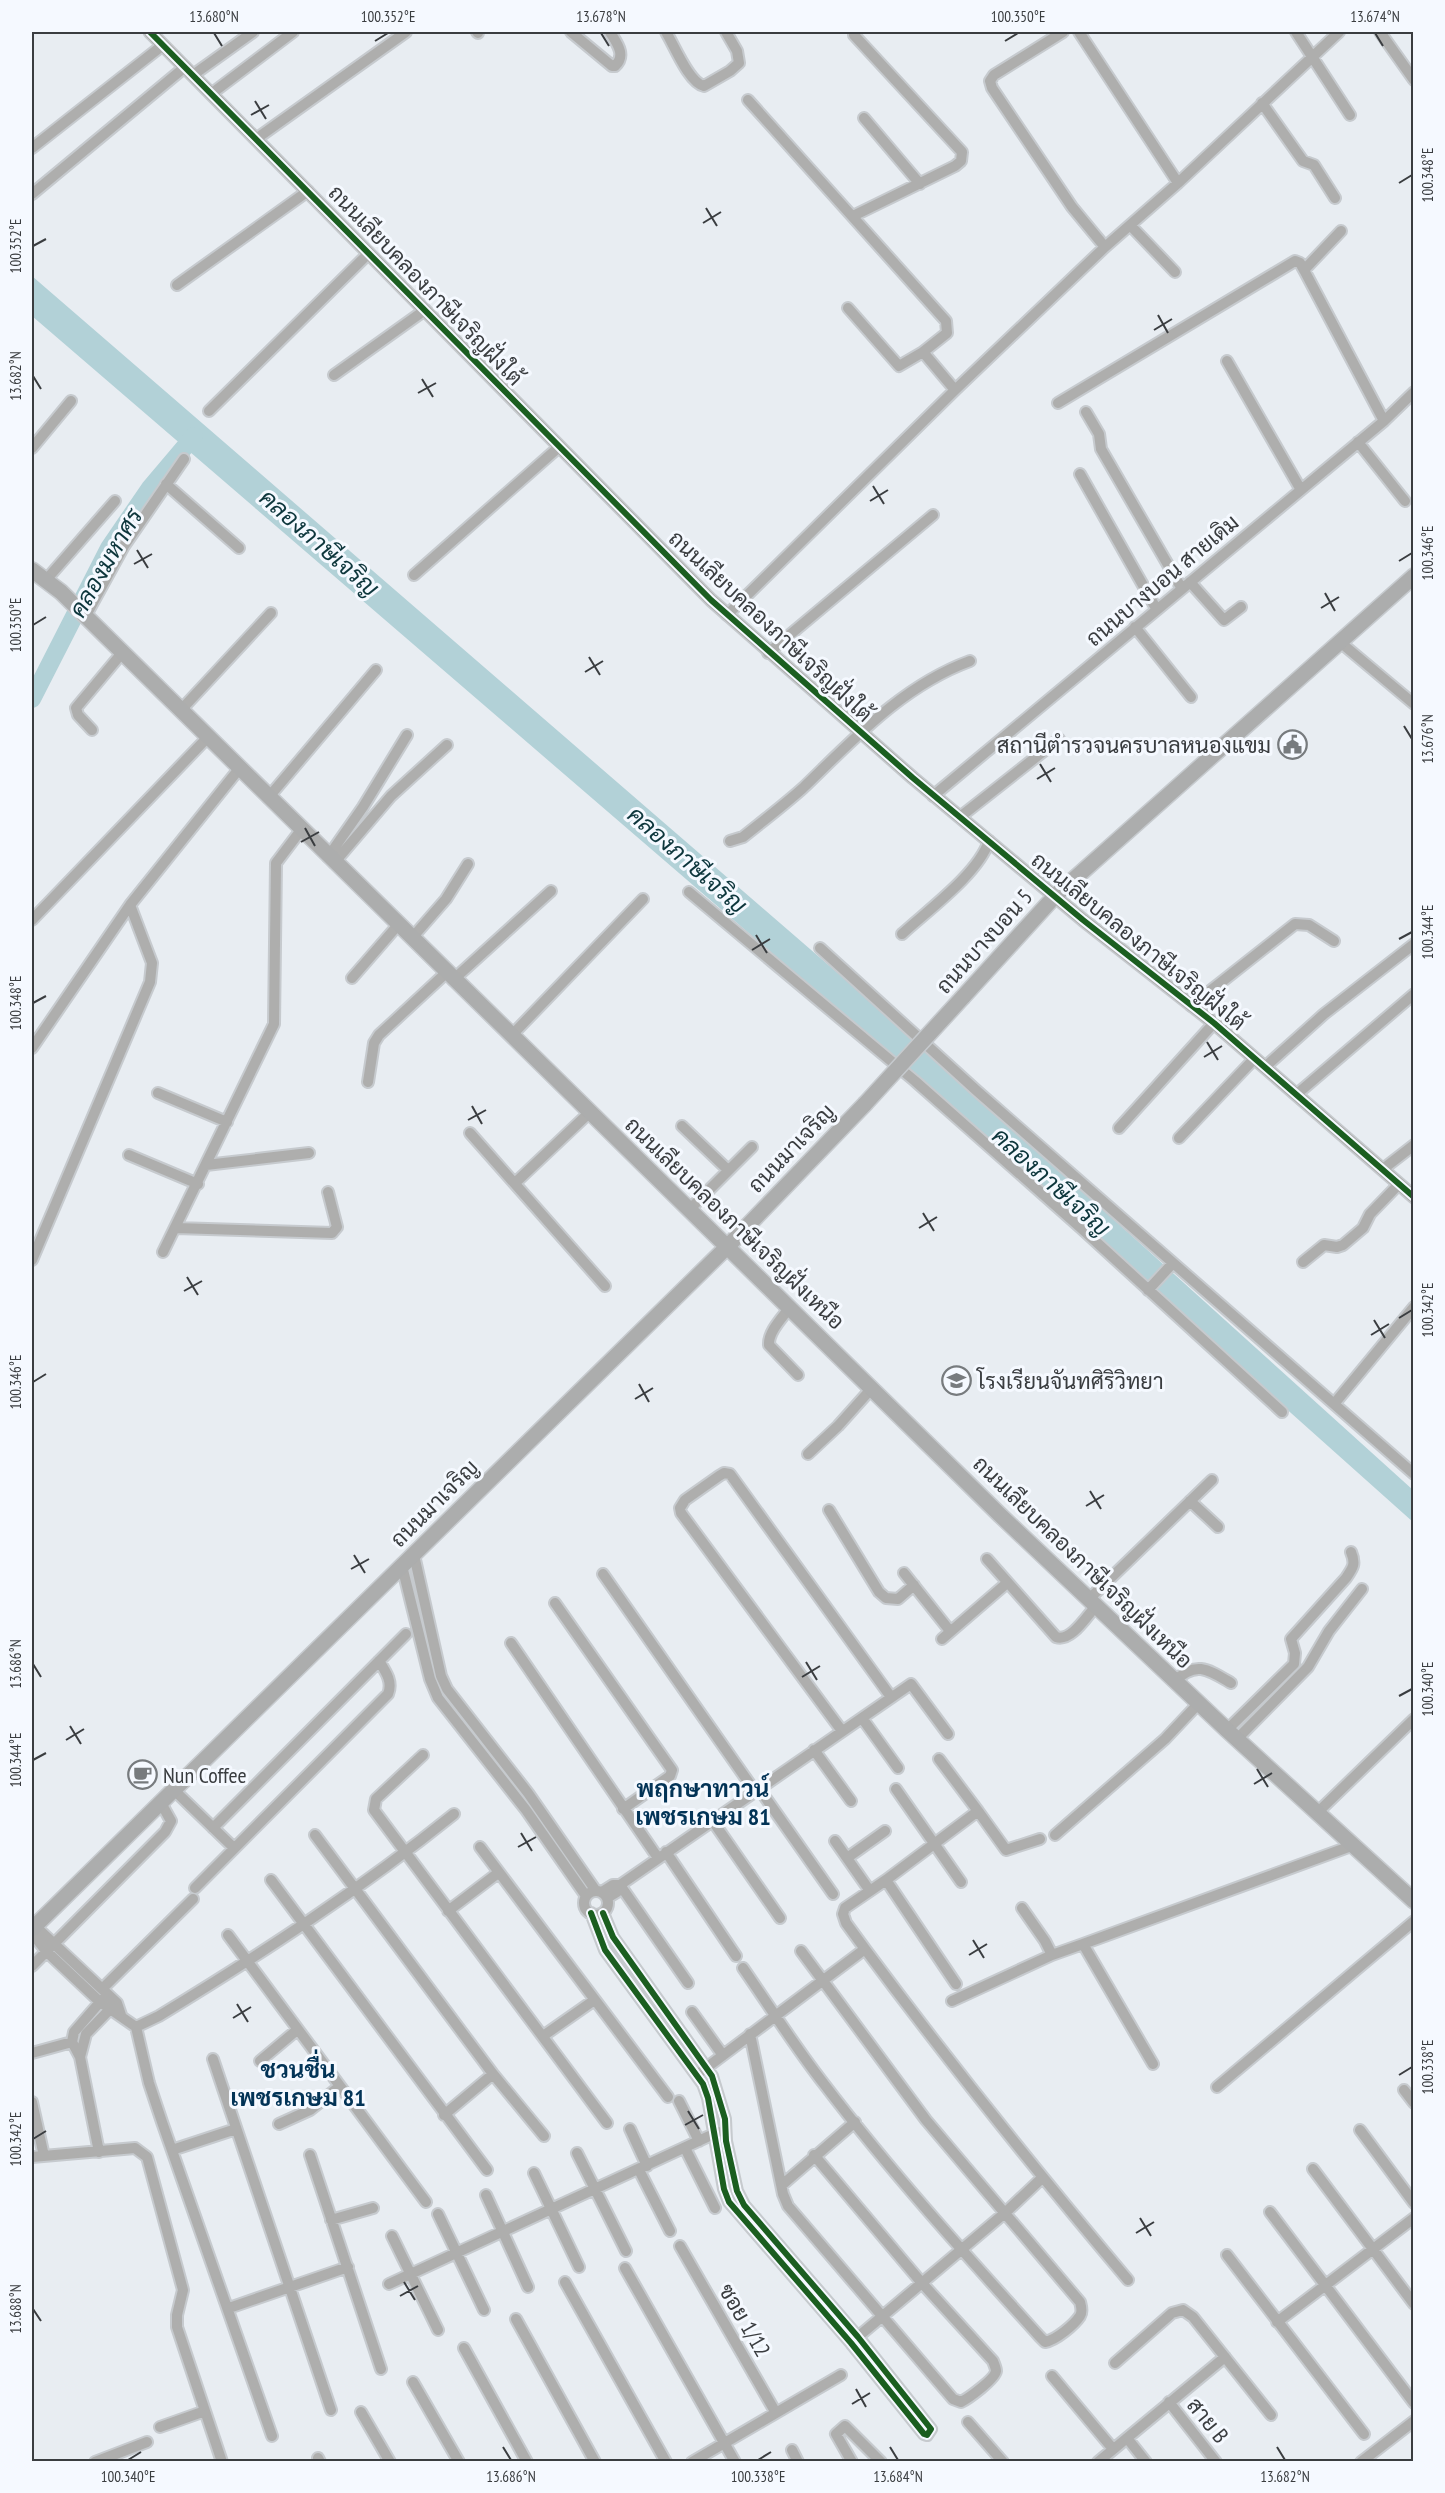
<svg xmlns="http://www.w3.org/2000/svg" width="1445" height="2493" font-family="'PT Sans Narrow',Sarabun,sans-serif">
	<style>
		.water { fill: #b2d1d7 }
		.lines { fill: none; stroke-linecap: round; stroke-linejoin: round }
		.river { stroke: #b2d1d7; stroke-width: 18 }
		.minor-casing { stroke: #c6cace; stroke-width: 14 }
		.tertiary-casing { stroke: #c6cace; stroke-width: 15 }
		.secondary-casing { stroke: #c6cace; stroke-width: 18 }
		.minor { stroke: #aeaead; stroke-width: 10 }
		.tertiary { stroke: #aeaead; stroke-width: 12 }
		.secondary { stroke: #acadad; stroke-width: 15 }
		.secondary-bridge-casing { stroke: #c6cace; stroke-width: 18; stroke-linecap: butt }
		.secondary-bridge { stroke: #acadad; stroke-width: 15 }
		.cycleway-casing { stroke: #f5f9ff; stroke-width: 10 }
		.cycleway { stroke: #1b5e20; stroke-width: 6 }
		.ticks { fill: none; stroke: #3a3d40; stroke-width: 2 }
		.labels { text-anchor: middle; stroke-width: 6; stroke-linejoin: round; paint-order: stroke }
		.street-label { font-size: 22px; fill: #3a3d40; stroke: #f5f9ff }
		.poi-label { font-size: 22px; fill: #3a3d40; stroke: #f5f9ff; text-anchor: start }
		.water-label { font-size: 24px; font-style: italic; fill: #0d363c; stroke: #f5f9ff }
		.neighbourhood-label { font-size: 24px; font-weight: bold; fill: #023356; stroke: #f5f9ff }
		.neatline { fill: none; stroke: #3a3d40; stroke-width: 2 }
		.ticks-label { font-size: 15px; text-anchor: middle; fill: #3a3d40 }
	</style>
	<rect width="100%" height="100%" fill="#e8edf2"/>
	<path class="water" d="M32,276L914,1039L1413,1490V1522L895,1059L32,316Z"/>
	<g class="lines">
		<path class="river" d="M32,699L109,548L150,488L194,436"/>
		<defs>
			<path id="minor" d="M477,32L478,33
				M571,32L612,66H615C627,55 616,42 610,32
				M666,32C674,45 689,83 704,86L730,71L739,63L737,51L726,32
				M1063,32L994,75L990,81L992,88L1072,207L1105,247
				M1079,32L1178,183
				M1296,32L1350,115
				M1380,32L1414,80
				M193,75L253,32
				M211,94L293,32
				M748,100L946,321L947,333L923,352L955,390
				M1262,103L1303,161L1314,165L1335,198
				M864,118L920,184
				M256,139L406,32
				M32,148L163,45
				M32,194L185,67
				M853,216L955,166L961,161L962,152L854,35
				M1130,225L1175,272
				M1304,270L1341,231
				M177,285L308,191
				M848,308L899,366L923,352
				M1227,361L1301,490
				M334,375L425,310
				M1058,403L1295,261L1300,263L1304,270L1384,421
				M209,411L369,253
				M1086,412L1099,434L1101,449L1182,589
				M1358,442L1405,501
				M32,448L71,401
				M1080,474L1157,610
				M166,484L239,548
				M414,575L559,447
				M46,580L115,501
				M1190,582L1224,620L1241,607
				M727,615L955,390L1105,247L1178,183L1339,32
				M85,617L124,546L184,459
				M1135,627L1191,697
				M1340,642L1414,704
				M768,653L933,515
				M181,710L271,613
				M92,730L78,715L76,708L122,653
				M933,796L1384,421L1414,392
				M268,798L376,670
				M960,817L1059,739
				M730,841L743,837C763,821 784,805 803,788C854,739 902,686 970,661
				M328,857L363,807L407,735
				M334,863L391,796L447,745
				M689,892L915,1081L1081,1228L1282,1412
				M32,920L208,737
				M902,934C928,910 978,874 989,841
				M412,938L446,899L468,864
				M820,948L977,1091L1334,1404
				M352,978L398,925
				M453,980L551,891
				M1191,1006L1295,924L1309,925L1334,941
				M511,1036L643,899
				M32,1048L130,905L239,769
				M1265,1067L1324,1014L1414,944
				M368,1082L374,1043L379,1035L446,973
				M158,1093L227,1122
				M1297,1094L1414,994
				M682,1126L728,1170
				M1119,1128L1214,1023
				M470,1133L605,1286
				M1179,1138L1254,1059
				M129,1155L198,1184
				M206,1165L309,1153
				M1383,1169L1414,1145
				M515,1183L589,1113
				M690,1209L752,1147
				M176,1228L332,1233L337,1227L328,1192
				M163,1252L274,1024L276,863L301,830
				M32,1260L150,982L152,963L130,905
				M1303,1262L1324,1245L1337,1247L1343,1245L1363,1228L1370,1214L1399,1184
				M1148,1290L1173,1263
				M790,1307C782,1318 768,1332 769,1345L798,1375
				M1414,1307L1334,1404L1414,1474
				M808,1454L838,1426L872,1388
				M1190,1501L1218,1527
				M829,1510L879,1592L886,1598L898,1599L914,1585
				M414,1555L441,1676L447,1689L528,1793L596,1891
				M987,1559L1056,1637C1071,1642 1086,1617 1096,1606
				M402,1566L430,1679L438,1698L526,1810L586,1896
				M904,1573L950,1631
				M603,1574L754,1790
				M1088,1600L1212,1480
				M555,1603L672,1770L670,1776L623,1809
				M942,1639L1007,1583
				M511,1643L658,1858
				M1175,1681C1196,1660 1209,1670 1231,1683
				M862,1718L898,1768
				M1227,1730L1294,1664L1295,1653L1291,1639L1346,1578C1353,1568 1356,1564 1351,1552
				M842,1731L681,1513L680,1508L685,1500L719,1476L724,1473L730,1474L891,1697
				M1237,1739L1308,1667L1329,1631L1362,1589
				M814,1750L851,1801
				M423,1755L376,1799L374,1810L607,2123
				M758,1787L833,1894
				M896,1789L961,1882
				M174,1790L234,1848
				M978,1811L1006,1850L1040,1839
				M1318,1812L1414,1719
				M712,1820L780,1918
				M213,1828L406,1634
				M315,1835L493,2074L544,2136
				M1055,1835L1165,1739L1199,1703
				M835,1841L870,1891
				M480,1847L668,2097
				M666,1852L736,1956
				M847,1858L885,1831
				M271,1880L487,2170
				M886,1880L956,1984
				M195,1888L388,1694C393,1682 386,1672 379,1661
				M584 1903a12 12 0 1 1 24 0a12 12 0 1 1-24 0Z
				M602,1892L613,1885H620L617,1892L607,1898
				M1022,1908L1045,1941L1052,1955L1083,1944
				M448,1911L498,1873
				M591,1913L605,1950L703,2084L708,2098L724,2189L729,2202L851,2343L924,2434L927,2435L931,2429L858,2337L744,2205L737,2191L726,2141L725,2119L712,2076L613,1937L603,1913
				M35,1926L117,2003L121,2015
				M32,1933L46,1951L100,2002L136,2027L149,2083L162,2122L272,2436
				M228,1935L426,2202
				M865,1949C949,2062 1037,2172 1128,2280
				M32,1966L165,1832L171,1821L161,1803
				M743,1968C770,2007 795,2047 824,2084C891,2172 966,2255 1040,2337L1045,2342C1056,2340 1074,2325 1080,2316C1083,2311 1081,2306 1080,2302L926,2120L801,1951
				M688,1983L620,1885L911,1684L948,1734
				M102,1989L193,1899
				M952,2001L1052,1955
				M692,2012L722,2054
				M136,2027L159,2016C261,1954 361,1889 454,1814
				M750,2034L783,2194L788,2206L953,2399L961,2402C969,2398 995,2379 996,2371C996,2368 994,2364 993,2361L921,2282L814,2155
				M543,2036L593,2001
				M32,2053L72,2042
				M80,2057L86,2034L114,2005
				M213,2059L331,2410
				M260,2061L297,2030
				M1153,2064L1083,1944L1354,1845
				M702,2071L865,1949L846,1923L843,1914L845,1908L886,1880L978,1811L939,1759
				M1217,2087L1414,1921
				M1404,2090L1414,2103
				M679,2101L699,2141
				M32,2102L44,2156
				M444,2115L493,2074
				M279,2124L310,2110L339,2087
				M630,2129L647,2166
				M1360,2130L1414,2203
				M685,2148L715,2208
				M172,2150L236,2129
				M99,2152L80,2057L72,2042L74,2032L107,1994
				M577,2153L626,2251
				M310,2155L381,2369
				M32,2157L135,2148L147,2157L183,2290L177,2315V2327L222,2462
				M1313,2169L1414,2304
				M639,2170L670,2231
				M534,2173L579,2267
				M782,2185L855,2122
				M486,2195L528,2287
				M1270,2212L1414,2403
				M438,2214L484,2310
				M331,2220L373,2208
				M392,2236L438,2330
				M680,2246L776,2413
				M1227,2255L1364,2434
				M625,2268L735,2462
				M565,2282L666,2462
				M389,2284L718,2132
				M229,2308L348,2267
				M516,2319L595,2462
				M1277,2322L1414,2218
				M853,2341L1006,2212L1042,2178
				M464,2348L527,2462
				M1115,2363L1172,2313L1183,2310L1193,2317L1271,2415
				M1052,2376L1113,2449
				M413,2382L459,2462
				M1169,2402L1216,2462
				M361,2412L390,2462
				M968,2422L1003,2462
				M160,2427L205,2411
				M1127,2438L1146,2462
				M792,2450L798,2462
				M318,2458L320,2462
				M95,2462L147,2442
				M692,2462L841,2375
				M852,2462L836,2434L845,2426L881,2462
				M1098,2462L1225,2357
				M1361,2462L1414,2421"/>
			<path id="tertiary" d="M150,32L711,600L913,778L1083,920L1214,1023L1414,1197"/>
			<path id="secondary" d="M32,570L61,592L1000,1515L1227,1730L1414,1901
				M963,997L1055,896L1414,576
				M32,1929L728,1246L865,1104"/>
		</defs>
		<use href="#minor" class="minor-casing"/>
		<use href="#tertiary" class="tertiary-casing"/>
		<use href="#secondary" class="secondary-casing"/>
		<use href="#minor" class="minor"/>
		<use href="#tertiary" class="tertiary"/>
		<use href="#secondary" class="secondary"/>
		<defs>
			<path id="secondary-bridge" d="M865,1104L963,997"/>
		</defs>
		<use href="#secondary-bridge" class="secondary-bridge-casing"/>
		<use href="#secondary-bridge" class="secondary-bridge"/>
		<defs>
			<path id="cycleway" d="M150,32L711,600L913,778L1083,920L1214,1023L1414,1197
				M591,1913L605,1950L703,2084L708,2098L724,2189L729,2202L851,2343L924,2434L927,2435L931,2429L858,2337L744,2205L737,2191L726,2141L725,2119L712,2076L613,1937L603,1913"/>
		</defs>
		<use href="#cycleway" class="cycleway-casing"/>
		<use href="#cycleway" class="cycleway"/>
	</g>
	<path class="ticks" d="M214,33L222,46M601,33L609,46M1375,33L1383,46M375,41L388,33M1005,41L1018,33M255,101L266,119M251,115L269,105M1399,183L1412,175M706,208L717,226M703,223L721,212M33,246L46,239M1158,315L1168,333M1154,330L1172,319M33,376L41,389M422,379L433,397M418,393L436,383M873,486L884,504M870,501L888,490M137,550L148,568M1399,561L1412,553M134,564L152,554M1325,593L1335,611M1321,608L1339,597M33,625L46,617M589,657L600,675M585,672L603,661M1404,726L1412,739M1040,764L1051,782M1037,779L1055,768M305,828L315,846M301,842L319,832M756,935L767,953M1399,939L1412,932M752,950L770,939M33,1003L46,996M1207,1042L1218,1060M1204,1057L1222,1046M472,1106L482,1124M468,1120L486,1110M923,1213L934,1231M919,1228L937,1217M187,1277L198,1295M184,1291L202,1281M1399,1318L1412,1310M1374,1320L1385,1338M1371,1335L1389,1324M33,1382L46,1374M639,1384L649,1402M635,1399L653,1388M1090,1491L1101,1509M1086,1506L1104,1495M354,1555L365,1573M351,1569L369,1559M806,1662L817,1680M33,1664L41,1677M802,1677L820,1666M1399,1696L1412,1689M70,1726L81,1744M66,1740L84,1729M33,1760L46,1753M1257,1769L1268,1787M1254,1784L1272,1773M521,1833L532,1851M518,1847L536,1837M973,1940L984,1958M969,1955L987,1944M237,2004L248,2022M233,2018L251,2007M1399,2075L1412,2067M688,2111L699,2129M685,2125L703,2115M33,2139L46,2131M1140,2218L1151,2236M1136,2233L1154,2222M404,2282L415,2300M400,2296L418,2286M33,2309L41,2321M856,2389L866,2407M852,2404L870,2393M503,2447L511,2460M890,2447L898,2460M1277,2447L1285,2460M128,2460L141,2452M758,2460L771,2452"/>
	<defs>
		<symbol id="civic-ring" viewBox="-11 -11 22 22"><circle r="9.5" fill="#f5f9ff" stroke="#777b7e" stroke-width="1.5"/><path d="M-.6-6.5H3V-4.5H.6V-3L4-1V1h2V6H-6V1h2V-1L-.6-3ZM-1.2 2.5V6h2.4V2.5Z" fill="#777b7e"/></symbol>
		<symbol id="school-ring" viewBox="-11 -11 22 22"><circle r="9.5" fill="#f5f9ff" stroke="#777b7e" stroke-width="1.5"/><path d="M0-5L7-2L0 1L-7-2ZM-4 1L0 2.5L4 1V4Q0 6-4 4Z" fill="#777b7e"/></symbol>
		<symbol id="cafe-ring" viewBox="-11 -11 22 22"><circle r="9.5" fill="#f5f9ff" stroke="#777b7e" stroke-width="1.5"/><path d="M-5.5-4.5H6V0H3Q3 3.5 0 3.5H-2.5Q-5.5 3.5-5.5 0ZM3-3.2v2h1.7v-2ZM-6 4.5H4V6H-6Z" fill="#777b7e"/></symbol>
	</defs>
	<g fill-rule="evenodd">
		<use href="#civic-ring" x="1276" y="728" width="33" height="33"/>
		<use href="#school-ring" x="940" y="1364" width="33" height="33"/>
		<use href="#cafe-ring" x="126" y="1758" width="33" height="33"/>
	</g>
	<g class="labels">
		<g class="street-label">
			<text transform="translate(426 285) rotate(46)" y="8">ถนนเลียบคลองภาษีเจริญฝั่งใต้</text>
			<text transform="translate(1162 580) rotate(-40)" y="8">ถนนบางบอน สายเดิม</text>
			<text transform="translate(771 626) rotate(43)" y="8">ถนนเลียบคลองภาษีเจริญฝั่งใต้</text>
			<text transform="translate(984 941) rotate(-48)" y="8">ถนนบางบอน 5</text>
			<text transform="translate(1139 941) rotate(39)" y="8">ถนนเลียบคลองภาษีเจริญฝั่งใต้</text>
			<text transform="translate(791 1148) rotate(-46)" y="8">ถนนมาเจริญ</text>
			<text transform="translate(735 1223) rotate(44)" y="8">ถนนเลียบคลองภาษีเจริญฝั่งเหนือ</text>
			<text transform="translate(434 1503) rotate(-45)" y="8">ถนนมาเจริญ</text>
			<text transform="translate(1083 1562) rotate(44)" y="8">ถนนเลียบคลองภาษีเจริญฝั่งเหนือ</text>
			<text transform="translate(745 2320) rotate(60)" y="8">ซอย 1/12</text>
			<text transform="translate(1208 2420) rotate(51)" y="8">สาย B</text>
		</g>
		<g class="poi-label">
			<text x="1271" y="753" text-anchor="end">สถานีตำรวจนครบาลหนองแขม</text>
			<text x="977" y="1389">โรงเรียนจันทศิริวิทยา</text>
			<text x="163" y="1783">Nun Coffee</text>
		</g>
		<g class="water-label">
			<text transform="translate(319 543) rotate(41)" y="8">คลองภาษีเจริญ</text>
			<text transform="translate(106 563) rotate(-60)" y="8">คลองมหาศร</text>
			<text transform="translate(687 860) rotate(41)" y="8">คลองภาษีเจริญ</text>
			<text transform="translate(1051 1182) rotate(42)" y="8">คลองภาษีเจริญ</text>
		</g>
		<g class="neighbourhood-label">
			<text x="703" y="1797">พฤกษาทาวน์<tspan x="703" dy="28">เพชรเกษม 81</tspan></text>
			<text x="298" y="2078">ชวนชื่น<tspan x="298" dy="28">เพชรเกษม 81</tspan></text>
		</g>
	</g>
	<rect width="1445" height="2493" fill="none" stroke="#f5f9ff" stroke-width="66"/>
	<rect x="33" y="33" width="1379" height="2427" class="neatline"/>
	<g class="ticks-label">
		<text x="214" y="22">13.680°N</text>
		<text x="388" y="22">100.352°E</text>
		<text x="601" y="22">13.678°N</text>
		<text x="1018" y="22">100.350°E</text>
		<text x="1375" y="22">13.674°N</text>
		<text transform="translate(1428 175) rotate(-90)" y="5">100.348°E</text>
		<text transform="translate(16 246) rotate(-90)" y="5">100.352°E</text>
		<text transform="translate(16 376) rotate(-90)" y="5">13.682°N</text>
		<text transform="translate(1428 553) rotate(-90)" y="5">100.346°E</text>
		<text transform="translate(16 625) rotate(-90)" y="5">100.350°E</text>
		<text transform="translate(1428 739) rotate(-90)" y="5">13.676°N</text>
		<text transform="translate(1428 932) rotate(-90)" y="5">100.344°E</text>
		<text transform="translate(16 1003) rotate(-90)" y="5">100.348°E</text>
		<text transform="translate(1428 1310) rotate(-90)" y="5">100.342°E</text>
		<text transform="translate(16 1382) rotate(-90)" y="5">100.346°E</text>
		<text transform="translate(16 1664) rotate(-90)" y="5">13.686°N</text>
		<text transform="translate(1428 1689) rotate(-90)" y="5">100.340°E</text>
		<text transform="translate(16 1760) rotate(-90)" y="5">100.344°E</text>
		<text transform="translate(1428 2067) rotate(-90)" y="5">100.338°E</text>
		<text transform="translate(16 2139) rotate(-90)" y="5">100.342°E</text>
		<text transform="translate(16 2309) rotate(-90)" y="5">13.688°N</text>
		<text x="128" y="2482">100.340°E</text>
		<text x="511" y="2482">13.686°N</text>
		<text x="758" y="2482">100.338°E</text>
		<text x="898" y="2482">13.684°N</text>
		<text x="1285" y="2482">13.682°N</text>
	</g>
</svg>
